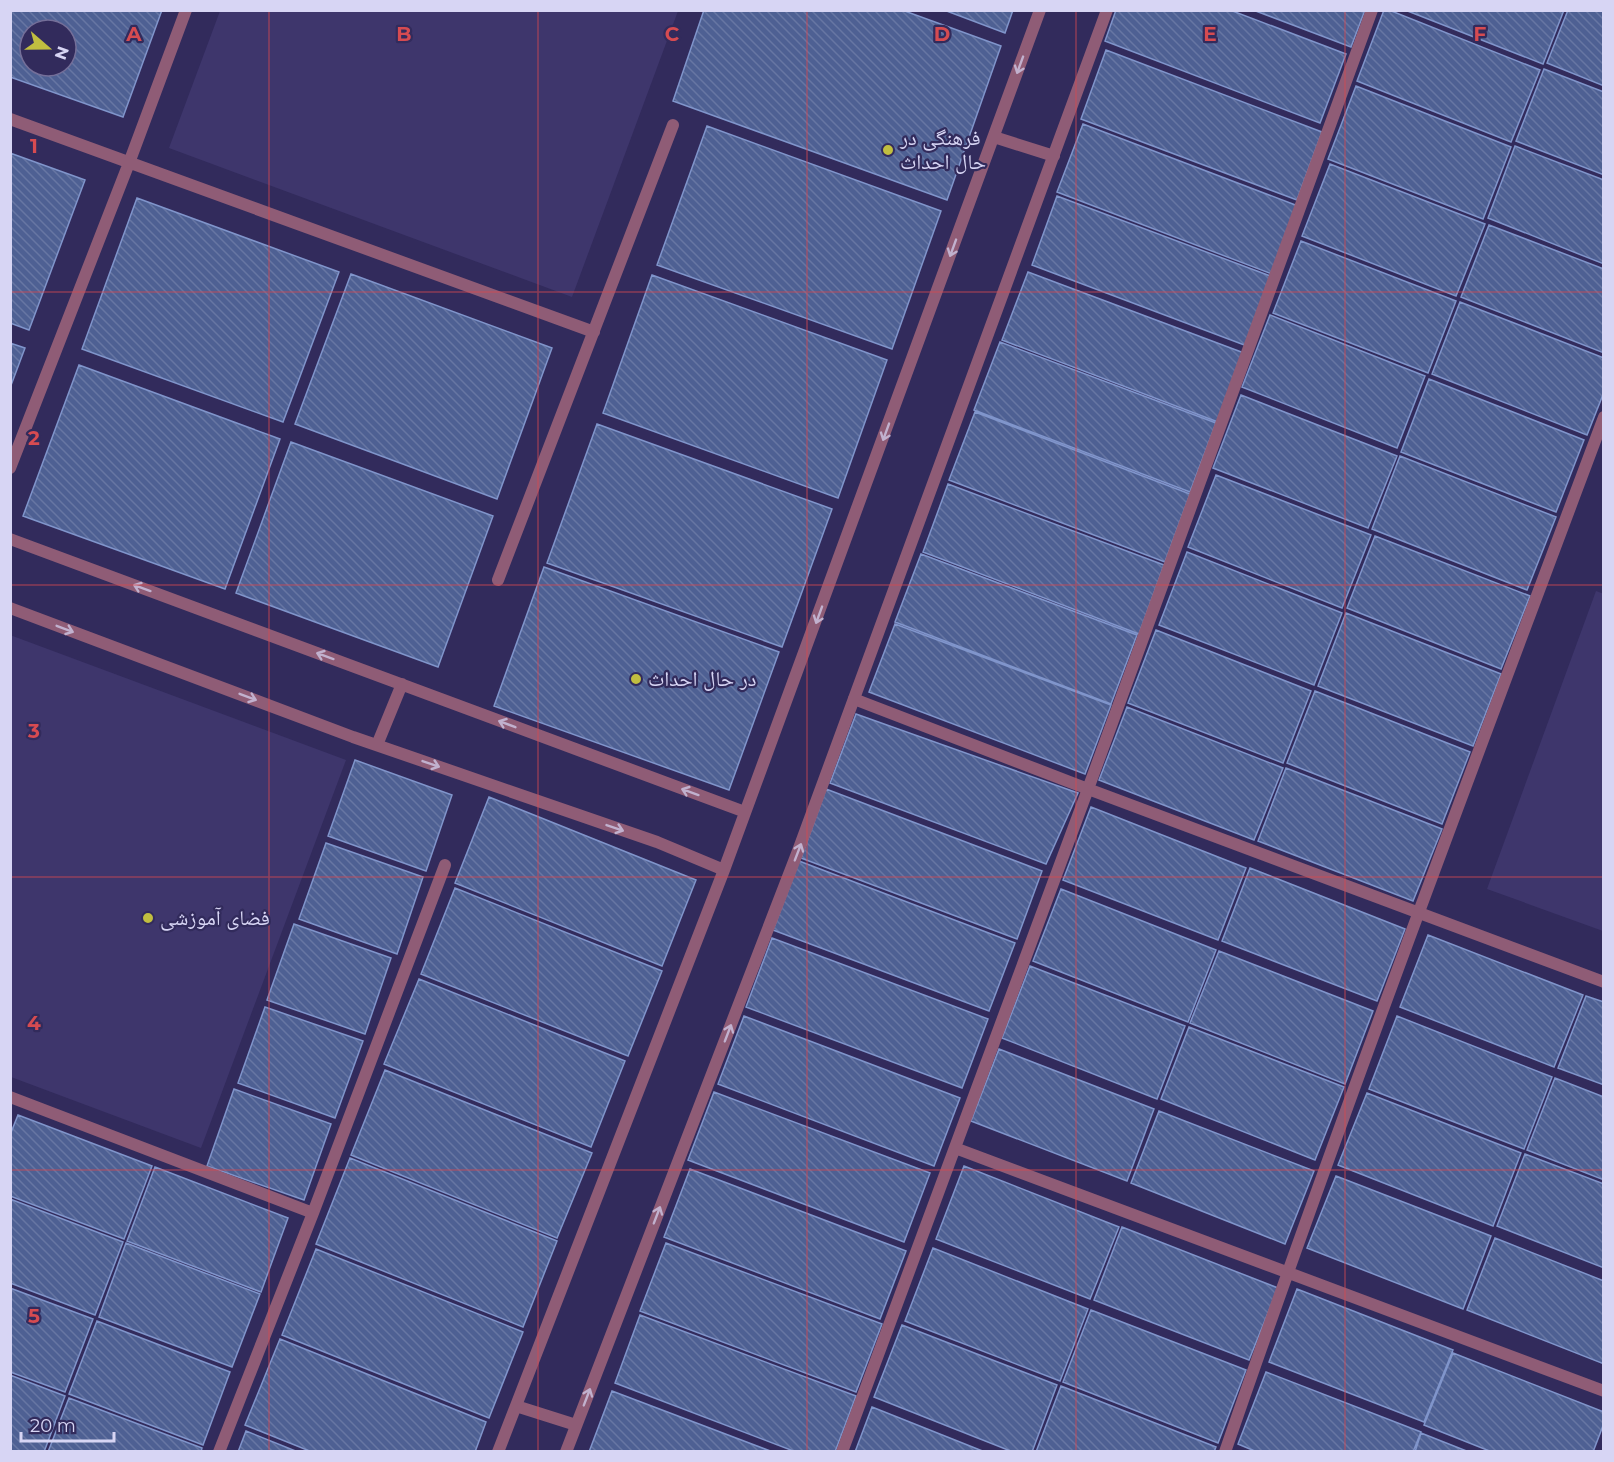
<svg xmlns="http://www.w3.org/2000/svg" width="1614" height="1462" font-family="Montserrat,'Noto Naskh Arabic',sans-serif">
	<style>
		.built { fill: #3e366c }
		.building { fill: url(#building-back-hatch); stroke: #8095cb; stroke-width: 1.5; fill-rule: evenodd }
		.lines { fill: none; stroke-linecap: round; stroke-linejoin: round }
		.minor { stroke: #8f5c76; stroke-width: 12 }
		.tertiary { stroke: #8f5c76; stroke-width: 12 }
		.oneway { stroke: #c1b1ce }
		.grid { fill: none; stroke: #d64b51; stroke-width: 1.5; stroke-opacity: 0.55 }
		.poi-dot { fill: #c1be40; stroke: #322b5c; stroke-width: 2 }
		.labels { text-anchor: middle; stroke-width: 4.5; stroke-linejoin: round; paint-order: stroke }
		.poi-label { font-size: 21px; fill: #d7d5f4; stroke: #322b5c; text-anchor: start }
		.grid-label { font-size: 20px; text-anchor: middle; font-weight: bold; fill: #d64b51; stroke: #322b5c; stroke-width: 4.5; stroke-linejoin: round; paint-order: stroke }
	</style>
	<defs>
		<pattern id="building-back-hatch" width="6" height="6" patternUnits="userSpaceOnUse" patternTransform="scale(1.5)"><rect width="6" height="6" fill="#4e6093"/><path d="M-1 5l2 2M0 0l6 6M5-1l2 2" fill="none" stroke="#6776a3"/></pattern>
	</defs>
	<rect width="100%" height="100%" fill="#322b5c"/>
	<path class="built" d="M220,11V10L678,11L572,297L169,148Z
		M1596,591L1604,594L1603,931L1487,889Z
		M10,635L346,760L201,1148L11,1077Z"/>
	<path class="building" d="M10,10H162L123,117L10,77ZM30,30H66V66H30Z
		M704,10H902L1001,46L947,200L673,101Z
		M944,10H1013L1005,33Z
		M1116,10H1230L1346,54L1320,123L1105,41Z
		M1253,10H1365L1351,47Z
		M1384,10H1389L1540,70L1511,142L1357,81Z
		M1405,10H1564L1543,64Z
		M1568,10H1604V86L1547,63Z
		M1106,50L1322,132L1297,200L1081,119Z
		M1544,69L1604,92V175L1516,141Z
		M1356,86L1511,147L1483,219L1328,159Z
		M1083,124L1298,206L1272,274L1057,192Z
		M707,126L941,211L892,349L657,265Z
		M1515,146L1604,180V264L1488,218Z
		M10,153L85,180L29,330L10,323Z
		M1330,164L1485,224L1456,296L1302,236Z
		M1057,196L1273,277L1247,346L1032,265Z
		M137,198L339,272L283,422L82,349Z
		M1489,225L1604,269V353L1461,297Z
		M1301,241L1456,301L1428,373L1273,313Z
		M1028,272L1244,353L1218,422L1002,340Z
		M351,274L552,348L497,499L295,424Z
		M652,275L887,360L838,498L603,413Z
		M1460,302L1604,358V392L1587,435L1432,374Z
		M1270,315L1425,376L1397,448L1242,387Z
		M1000,342L1216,423L1190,492L974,410Z
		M10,343L25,348L10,388Z
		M79,365L280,439L225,589L23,516Z
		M1429,379L1584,440L1556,512L1401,452Z
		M1241,395L1397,456L1368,528L1213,468Z
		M975,412L1190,494L1165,562L949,480Z
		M597,424L832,509L782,647L547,563Z
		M291,442L493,516L438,667L236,593Z
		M1400,456L1556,517L1527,590L1372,529Z
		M1216,475L1371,535L1342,608L1188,547Z
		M948,484L1164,565L1139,634L923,552Z
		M1375,536L1530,596L1501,669L1347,608Z
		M1187,552L1342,613L1314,685L1159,625Z
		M921,554L1137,635L1111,704L895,622Z
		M544,567L779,652L729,790L494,706Z
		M1346,613L1501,674L1473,746L1318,686Z
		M895,624L1111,705L1085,774L869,692Z
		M1156,630L1311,691L1283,763L1128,703Z
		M1315,691L1470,752L1442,824L1287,763Z
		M1127,707L1283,768L1254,840L1099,780Z
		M856,714L1078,793L1046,864L830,783Z
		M355,760L452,795L426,871L328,836Z
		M1286,768L1442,829L1413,901L1258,841Z
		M826,789L1042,871L1017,939L801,858Z
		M489,797L696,880L662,966L455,883Z
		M1091,807L1246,868L1218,940L1063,880Z
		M326,843L423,877L397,954L299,919Z
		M799,861L1015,943L989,1011L773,930Z
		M1250,868L1405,929L1377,1001L1222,941Z
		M455,888L662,971L628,1056L421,974Z
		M1061,889L1216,950L1188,1022L1033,961Z
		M294,924L391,958L365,1034L267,1000Z
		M1428,935L1583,995L1554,1067L1400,1007Z
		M772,938L988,1019L962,1088L746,1007Z
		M1219,951L1373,1011L1345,1084L1190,1023Z
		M1030,966L1185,1026L1157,1099L1002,1038Z
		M419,979L625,1061L591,1147L384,1064Z
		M1586,996L1604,1002V1085L1558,1068Z
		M265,1007L363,1041L335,1118L238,1083Z
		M744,1016L960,1098L934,1166L718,1084Z
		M1397,1016L1552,1077L1524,1149L1369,1089Z
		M1189,1027L1344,1087L1315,1160L1161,1099Z
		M999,1049L1154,1109L1127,1181L971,1121Z
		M385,1070L592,1153L557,1238L351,1155Z
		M1555,1078L1604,1097V1180L1527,1150Z
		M234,1089L331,1124L304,1200L207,1166Z
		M714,1092L930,1173L904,1242L688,1160Z
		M1367,1093L1521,1153L1493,1226L1338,1165Z
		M1159,1111L1314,1171L1285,1244L1131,1183Z
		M18,1115L152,1166L124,1239L10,1196V1135Z
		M1525,1154L1604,1184V1268L1497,1226Z
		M350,1158L557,1241L523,1327L316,1244Z
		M964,1166L1119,1227L1090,1299L936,1239Z
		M155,1167L288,1218L261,1292L127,1241Z
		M690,1169L906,1251L880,1319L664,1237Z
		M1336,1176L1491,1236L1463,1309L1307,1248Z
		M10,1199L123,1242L95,1315L10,1283Z
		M1122,1227L1278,1288L1249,1360L1094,1300Z
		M1495,1238L1604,1281V1364L1467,1310Z
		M126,1243L260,1294L232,1367L99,1317Z
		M666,1243L882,1324L856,1392L640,1311Z
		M933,1248L1088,1309L1060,1381L905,1321Z
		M316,1249L523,1332L489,1418L282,1335Z
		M10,1288L93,1319L65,1392L10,1372Z
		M1297,1289L1453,1350L1424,1422L1269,1362Z
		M1091,1310L1246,1370L1218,1443L1063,1382Z
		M640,1315L856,1396L835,1452H796L615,1383Z
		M97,1321L230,1372L203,1445L69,1394Z
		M902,1325L1057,1385L1032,1452H1013L874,1397Z
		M280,1339L486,1422L475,1452H312L245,1425Z
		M1453,1353L1604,1412V1423L1593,1452H1492L1424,1425Z
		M1266,1372L1421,1432L1413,1452H1257L1238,1444Z
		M10,1375L65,1396L44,1452H10Z
		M1061,1386L1216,1447L1214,1452H1036Z
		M612,1391L773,1452H589Z
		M69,1398L202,1448L201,1452H48Z
		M872,1407L985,1452H855Z
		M246,1431L298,1452H238Z
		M1421,1433L1469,1452H1415Z"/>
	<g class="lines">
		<path class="minor" d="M10,119L594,332
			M10,468L129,163L186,10
			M498,580L673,125
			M854,699L1088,789L1604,982
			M10,1097L313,1213
			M955,1148L1604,1391
			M219,1452L313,1213L445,865
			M842,1452L1088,789L1372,10
			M1225,1452C1345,1104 1475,761 1604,417"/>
		<path class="tertiary" d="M994,137L1054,156
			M10,539L745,812
			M10,608L353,737L657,842L724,870
			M377,745L402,684
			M516,1406L576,1425
			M498,1452L724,870L1040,10
			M566,1452L798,851L1107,10"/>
	</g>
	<defs><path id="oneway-shaft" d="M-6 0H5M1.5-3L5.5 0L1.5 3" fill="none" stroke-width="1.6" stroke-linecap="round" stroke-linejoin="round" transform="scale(1.5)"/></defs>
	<g class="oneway">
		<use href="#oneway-shaft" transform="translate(1020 65) rotate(110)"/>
		<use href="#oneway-shaft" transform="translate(953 248) rotate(110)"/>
		<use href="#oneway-shaft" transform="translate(886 432) rotate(110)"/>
		<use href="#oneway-shaft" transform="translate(142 588) rotate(-160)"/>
		<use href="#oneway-shaft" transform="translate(819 615) rotate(110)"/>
		<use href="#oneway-shaft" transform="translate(65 629) rotate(21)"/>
		<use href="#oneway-shaft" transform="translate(325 656) rotate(-160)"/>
		<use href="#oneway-shaft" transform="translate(248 697) rotate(21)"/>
		<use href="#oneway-shaft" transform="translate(507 724) rotate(-159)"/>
		<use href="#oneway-shaft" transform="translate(431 764) rotate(19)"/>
		<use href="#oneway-shaft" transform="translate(690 792) rotate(-160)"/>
		<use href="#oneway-shaft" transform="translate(615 828) rotate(19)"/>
		<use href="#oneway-shaft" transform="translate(798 852) rotate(-69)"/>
		<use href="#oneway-shaft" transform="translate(728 1033) rotate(-69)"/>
		<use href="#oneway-shaft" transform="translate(657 1215) rotate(-69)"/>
		<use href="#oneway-shaft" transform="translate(587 1397) rotate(-69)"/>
	</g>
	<path class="grid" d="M269,10V1452M538,10V1452M807,10V1452M1076,10V1452M1345,10V1452M10,292H1604M10,585H1604M10,877H1604M10,1170H1604"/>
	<g class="poi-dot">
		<circle cx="888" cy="150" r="6"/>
		<circle cx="636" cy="679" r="6"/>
		<circle cx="148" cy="918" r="6"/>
	</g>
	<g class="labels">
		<g class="poi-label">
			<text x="900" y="145">فرهنگی در<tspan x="900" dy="24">حال احداث</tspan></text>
			<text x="648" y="686">در حال احداث</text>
			<text x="160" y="925">فضای آموزشی</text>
		</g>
	</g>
	<g class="grid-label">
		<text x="134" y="41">A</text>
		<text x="404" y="41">B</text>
		<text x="672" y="41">C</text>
		<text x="942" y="41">D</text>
		<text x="1210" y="41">E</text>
		<text x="1480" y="41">F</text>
		<text x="34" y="153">1</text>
		<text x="34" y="445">2</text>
		<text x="34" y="738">3</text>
		<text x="34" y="1030">4</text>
		<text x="34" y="1323">5</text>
	</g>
	<rect width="1614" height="1462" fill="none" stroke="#d7d5f4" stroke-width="24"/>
	<g transform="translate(48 48) rotate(110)"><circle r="28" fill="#322b5c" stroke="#746f99" stroke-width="1.5"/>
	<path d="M0-4.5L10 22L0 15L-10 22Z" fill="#c1be40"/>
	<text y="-9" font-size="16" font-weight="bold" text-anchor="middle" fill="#d7d5f4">N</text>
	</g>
	<path d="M21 1432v9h93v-9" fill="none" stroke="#d7d5f4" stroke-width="3"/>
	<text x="30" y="1432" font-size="18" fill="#d7d5f4" stroke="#322b5c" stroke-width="4.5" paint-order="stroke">20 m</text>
</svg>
